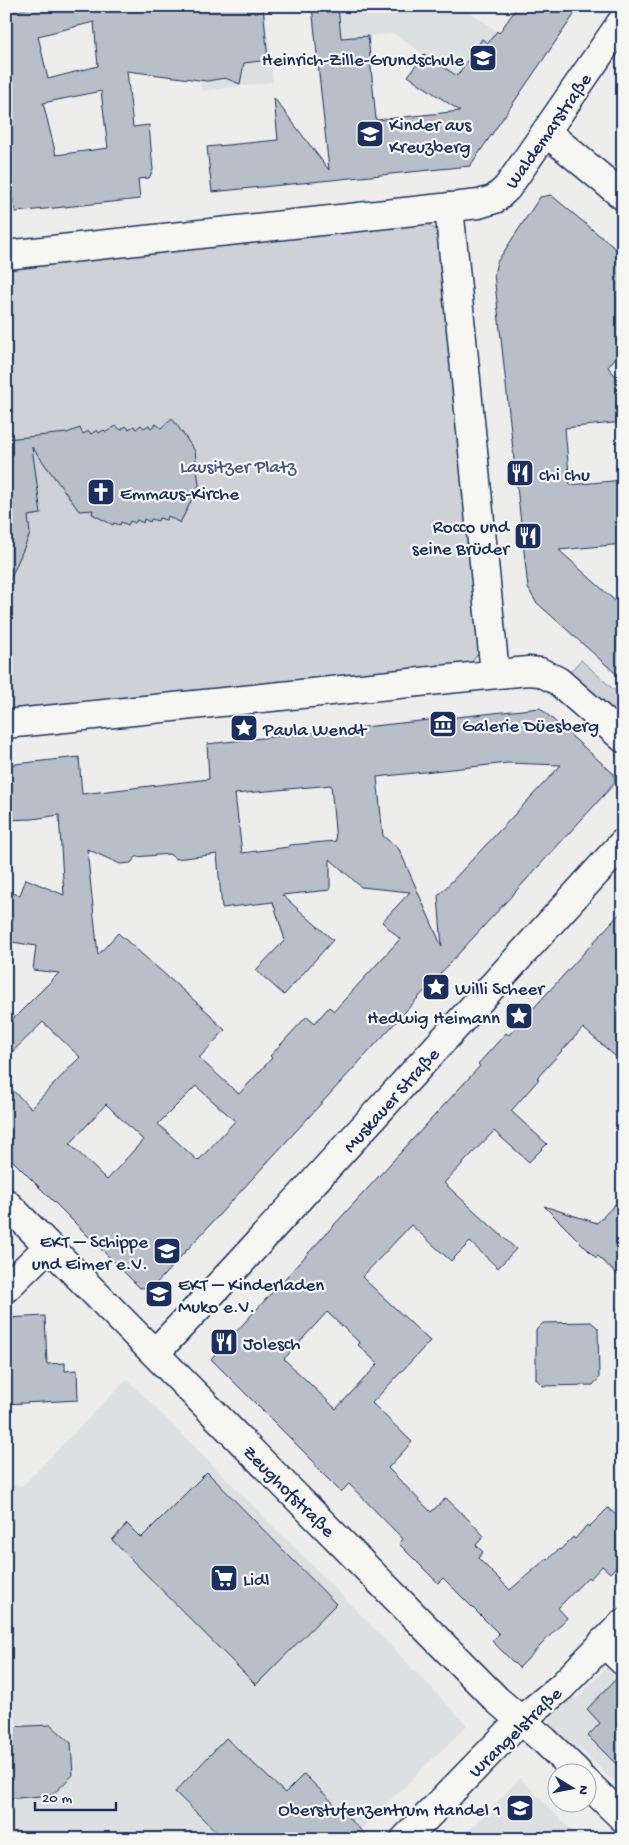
<svg xmlns="http://www.w3.org/2000/svg" width="629" height="1845" font-family="'Gochi Hand',sans-serif">
	<style>
		.built { fill: #dde0e1 }
		.green { fill: #ced2d7; stroke: #74809a }
		.building { fill: #b9bfc8; stroke: #1b2f5e; fill-rule: evenodd }
		.lines { fill: none; stroke-linecap: round; stroke-linejoin: round }
		.minor-casing { stroke: #1b2f5e; stroke-width: 31 }
		.minor { stroke: #f6f6f2; stroke-width: 28 }
		.labels { text-anchor: middle; stroke-width: 4.5; stroke-linejoin: round; paint-order: stroke }
		.poi-label { font-size: 19px; fill: #1b2f5e; stroke: #f6f6f2; text-anchor: start }
		.street-label { font-size: 19px; fill: #1b2f5e; stroke: #f6f6f2 }
		.park-label { font-size: 19px; fill: #48587c; stroke: #f6f6f2 }
	</style>
	<rect width="100%" height="100%" fill="#edeeec"/>
	<filter id="ink" filterUnits="userSpaceOnUse"><feTurbulence type="fractalNoise" baseFrequency=".02" numOctaves="2"/><feDisplacementMap in="SourceGraphic" scale="10" xChannelSelector="R" yChannelSelector="G"/><feConvolveMatrix kernelMatrix="1 2 1 2 8 2 1 2 1" color-interpolation-filters="sRGB"/></filter>
	<g filter="url(#ink)">
		<path class="built" d="M193,6H265L273,82L201,91Z
			M338,6H461L542,62L508,111L394,34L341,38Z
			M127,1379L333,1586L467,1725L351,1839H6V1485H23Z
			M623,1650V1791L578,1747L573,1750L551,1730L549,1724L551,1713L570,1694L576,1699Z
			M520,1778L580,1839H461Z"/>
		<path class="green" d="M426,223L435,229L440,237L481,650L469,665L6,712V266Z
			M581,660L623,698V722L569,673Z"/>
		<path class="building" d="M36,6H263L268,60L244,63L240,84L225,78L207,81L127,71L133,127L149,125L153,170L149,178L138,179L140,199L16,212L6,175V14ZM94,22L98,66L48,79L38,36ZM101,91L108,148L56,155L43,103Z
			M312,6H338L341,38L368,36L376,120L460,111L408,76L424,54L457,76L482,39L488,43L497,31L499,33L518,6H580L470,166L212,192L207,147L278,140L274,98L329,170Z
			M551,195L623,255V348L608,367L623,385V422L565,428L570,485L623,480V544L559,550L623,608V680L536,602L528,588L494,274L497,262L540,197Z
			M172,418L195,451L199,485L180,523L168,516L166,520L159,518L158,521L151,519L150,522L144,519L143,523L137,520L135,523L130,521L128,525L121,522L120,525L114,523L113,525L92,514L93,510L79,511L32,447L41,514L28,516L30,534L6,589V439L67,433L80,428L83,434L89,431L91,434L97,430L99,433L104,430L106,432L116,426L121,430L126,426L129,429L134,426L136,429L141,425L144,428L149,425L151,428L156,424L161,428Z
			M540,708L614,774L615,783L153,1287L140,1288L6,1154V1084L31,1108L80,1057L43,1022L6,1058V1026L59,973L33,970L36,946L6,941V892L20,895L26,879L64,895L59,815L33,819L6,820V765L79,757L82,794L209,779L207,744ZM508,763L561,765L438,896L442,947L399,849L383,836L377,777ZM331,785L336,841L289,845V847L242,853L235,794ZM87,849L120,864L131,863L136,857L169,854L176,859L217,854L222,908L273,902L285,940L256,970L284,995L333,940L282,895L330,890V859L361,887L410,892L382,922L400,939L334,1011L329,1007L315,1023L307,1016L270,1056L272,1058L239,1094L199,1058L225,1030L211,1017L212,1016L118,933L98,955ZM196,1086L235,1121L198,1161L158,1124ZM106,1104L143,1140L107,1180L70,1144Z
			M623,910V1063L583,1028L537,1078L539,1079L511,1111L547,1144L529,1162L494,1131L444,1183L516,1249L498,1268L470,1242L451,1261L411,1225L362,1277L430,1341L372,1403L412,1442L388,1468L431,1512L446,1498L471,1522L484,1536L476,1545L483,1552L478,1558L510,1590L546,1559L547,1560L559,1549L560,1550L573,1537L575,1539L587,1525L589,1527L608,1508L623,1521V1560L610,1573L602,1566L590,1579L588,1577L558,1608L567,1618L519,1668L492,1641L499,1634L443,1578L438,1583L399,1544L403,1539L349,1484L341,1492L314,1465L315,1463L211,1359L480,1066L478,1064L506,1033L509,1035ZM327,1312L360,1343L358,1345L378,1364L336,1409L284,1359Z
			M623,1196V1280L598,1256L596,1258L544,1206L597,1223Z
			M45,1316L47,1364L65,1363V1371L77,1370L78,1400L6,1404V1318Z
			M591,1322L598,1328L599,1378L593,1385L543,1386L536,1379V1330L543,1323Z
			M207,1472L336,1604L256,1685L112,1540L127,1524L141,1538Z
			M619,1676H623V1771L588,1736L600,1723L587,1709Z
			M51,1725L71,1743L73,1775L52,1795L6,1799V1727Z
			M226,1738L285,1793L304,1774L370,1839H224L175,1792Z"/>
		<g class="lines">
			<defs>
				<path id="minor" d="M546,132L623,196
					M449,207L495,674
					M6,255L479,204L495,199L507,188L623,20
					M6,724L528,671L540,672L558,681L623,738
					M6,1203L497,1700L545,1741L577,1772
					M6,1288L49,1246
					M155,1353L239,1264L623,843
					M603,1642L623,1661
					M586,1782L623,1818
					M405,1839L520,1721L561,1687L623,1623"/>
			</defs>
			<use href="#minor" class="minor-casing"/>
			<use href="#minor" class="minor"/>
		</g>
	</g>
	<defs>
		<symbol id="school-square" viewBox="-11 -11 22 22"><rect x="-9" y="-9" width="18" height="18" rx="4" fill="#1b2f5e" stroke="#f6f6f2"/><path d="M0-5L7-2L0 1L-7-2ZM-4 1L0 2.5L4 1V4Q0 6-4 4Z" fill="#fff"/></symbol>
		<symbol id="restaurant-square" viewBox="-11 -11 22 22"><rect x="-9" y="-9" width="18" height="18" rx="4" fill="#1b2f5e" stroke="#f6f6f2"/><path d="M-5-6h1v4h1v-4h1v4h1v-4h1v5L-1.5 .5V6h-2V.5L-5-1ZM5-6V6H3V1.5H1.5Q1.5-4 5-6Z" fill="#fff"/></symbol>
		<symbol id="church-square" viewBox="-11 -11 22 22"><rect x="-9" y="-9" width="18" height="18" rx="4" fill="#1b2f5e" stroke="#f6f6f2"/><path d="M-1.2-6h2.4v3.5h3.3v2.4h-3.3V6h-2.4V-.1h-3.3v-2.4h3.3Z" fill="#fff"/></symbol>
		<symbol id="museum-square" viewBox="-11 -11 22 22"><rect x="-9" y="-9" width="18" height="18" rx="4" fill="#1b2f5e" stroke="#f6f6f2"/><path d="M0-6L6-3V-2H-6V-3ZM-5-1h2V3h-2ZM-1-1h2V3h-2ZM3-1h2V3H3ZM-6 4H6V6H-6Z" fill="#fff"/></symbol>
		<symbol id="sight-square" viewBox="-11 -11 22 22"><rect x="-9" y="-9" width="18" height="18" rx="4" fill="#1b2f5e" stroke="#f6f6f2"/><path d="M0-6L1.8-2.2L6-1.7L2.9 1.2L3.7 5.4L0 3.3L-3.7 5.4L-2.9 1.2L-6-1.7L-1.8-2.2Z" fill="#fff"/></symbol>
		<symbol id="supermarket-square" viewBox="-11 -11 22 22"><rect x="-9" y="-9" width="18" height="18" rx="4" fill="#1b2f5e" stroke="#f6f6f2"/><path d="M-6-5.5h2.5l.6 2H6L4.5 2H-2.5L-4.4-4H-6ZM-1.5 3.2a1.3 1.3 0 1 0 .1 0ZM3 3.2a1.3 1.3 0 1 0 .1 0Z" fill="#fff"/></symbol>
	</defs>
	<g fill-rule="evenodd">
		<use href="#school-square" x="467" y="42" width="32" height="32"/>
		<use href="#school-square" x="354" y="118" width="32" height="32"/>
		<use href="#restaurant-square" x="504" y="457" width="32" height="32"/>
		<use href="#church-square" x="85" y="476" width="32" height="32"/>
		<use href="#restaurant-square" x="512" y="520" width="32" height="32"/>
		<use href="#museum-square" x="427" y="708" width="32" height="32"/>
		<use href="#sight-square" x="228" y="712" width="32" height="32"/>
		<use href="#sight-square" x="420" y="971" width="32" height="32"/>
		<use href="#sight-square" x="503" y="1000" width="32" height="32"/>
		<use href="#school-square" x="151" y="1235" width="32" height="32"/>
		<use href="#school-square" x="143" y="1278" width="32" height="32"/>
		<use href="#restaurant-square" x="208" y="1326" width="32" height="32"/>
		<use href="#supermarket-square" x="208" y="1562" width="32" height="32"/>
		<use href="#school-square" x="504" y="1792" width="32" height="32"/>
	</g>
	<g class="labels">
		<g class="poi-label">
			<text x="464" y="65" text-anchor="end">Heinrich-Zille-Grundschule</text>
			<text x="389" y="130">Kinder aus<tspan x="389" dy="22">Kreuzberg</tspan></text>
			<text x="539" y="480">chi chu</text>
			<text x="120" y="499">Emmaus-Kirche</text>
			<text x="509" y="532" text-anchor="end">Rocco und<tspan x="509" dy="22">seine Brüder</tspan></text>
			<text x="462" y="731">Galerie Düesberg</text>
			<text x="263" y="735">Paula Wendt</text>
			<text x="455" y="994">Willi Scheer</text>
			<text x="500" y="1023" text-anchor="end">Hedwig Heimann</text>
			<text x="148" y="1247" text-anchor="end">EKT – Schippe<tspan x="148" dy="22">und Eimer e.V.</tspan></text>
			<text x="178" y="1290">EKT – Kinderladen<tspan x="178" dy="22">Muko e.V.</tspan></text>
			<text x="243" y="1349">Jolesch</text>
			<text x="243" y="1585">Lidl</text>
			<text x="501" y="1815" text-anchor="end">Oberstufenzentrum Handel 1</text>
		</g>
		<g class="street-label">
			<text transform="translate(547 130) rotate(-55)" y="7">Waldemarstraße</text>
			<text transform="translate(390 1099) rotate(-48)" y="7">Muskauer Straße</text>
			<text transform="translate(290 1490) rotate(45)" y="7">Zeughofstraße</text>
			<text transform="translate(514 1731) rotate(-44)" y="7">Wrangelstraße</text>
		</g>
		<g class="park-label">
			<text x="238" y="472">Lausitzer Platz</text>
		</g>
	</g>
	<rect width="629" height="1845" fill="none" stroke="#f6f6f2" stroke-width="25"/>
	<rect x="12" y="12" width="604" height="1820" fill="none" stroke="#1b2f5e" stroke-width="2" filter="url(#ink)"/>
	<g transform="translate(572 1788) rotate(100)"><circle r="24" fill="#f6f6f2" stroke="#9ea6b7"/>
	<path d="M0-4L9 19L0 12L-9 19Z" fill="#1b2f5e"/>
	<text y="-8" font-size="14" font-weight="bold" text-anchor="middle" fill="#1b2f5e">N</text>
	</g>
	<path d="M35 1802v8h81v-8" fill="none" stroke="#1b2f5e" stroke-width="2.5"/>
	<text x="42" y="1802" font-size="15" fill="#1b2f5e" stroke="#f6f6f2" stroke-width="4" paint-order="stroke">20 m</text>
</svg>
